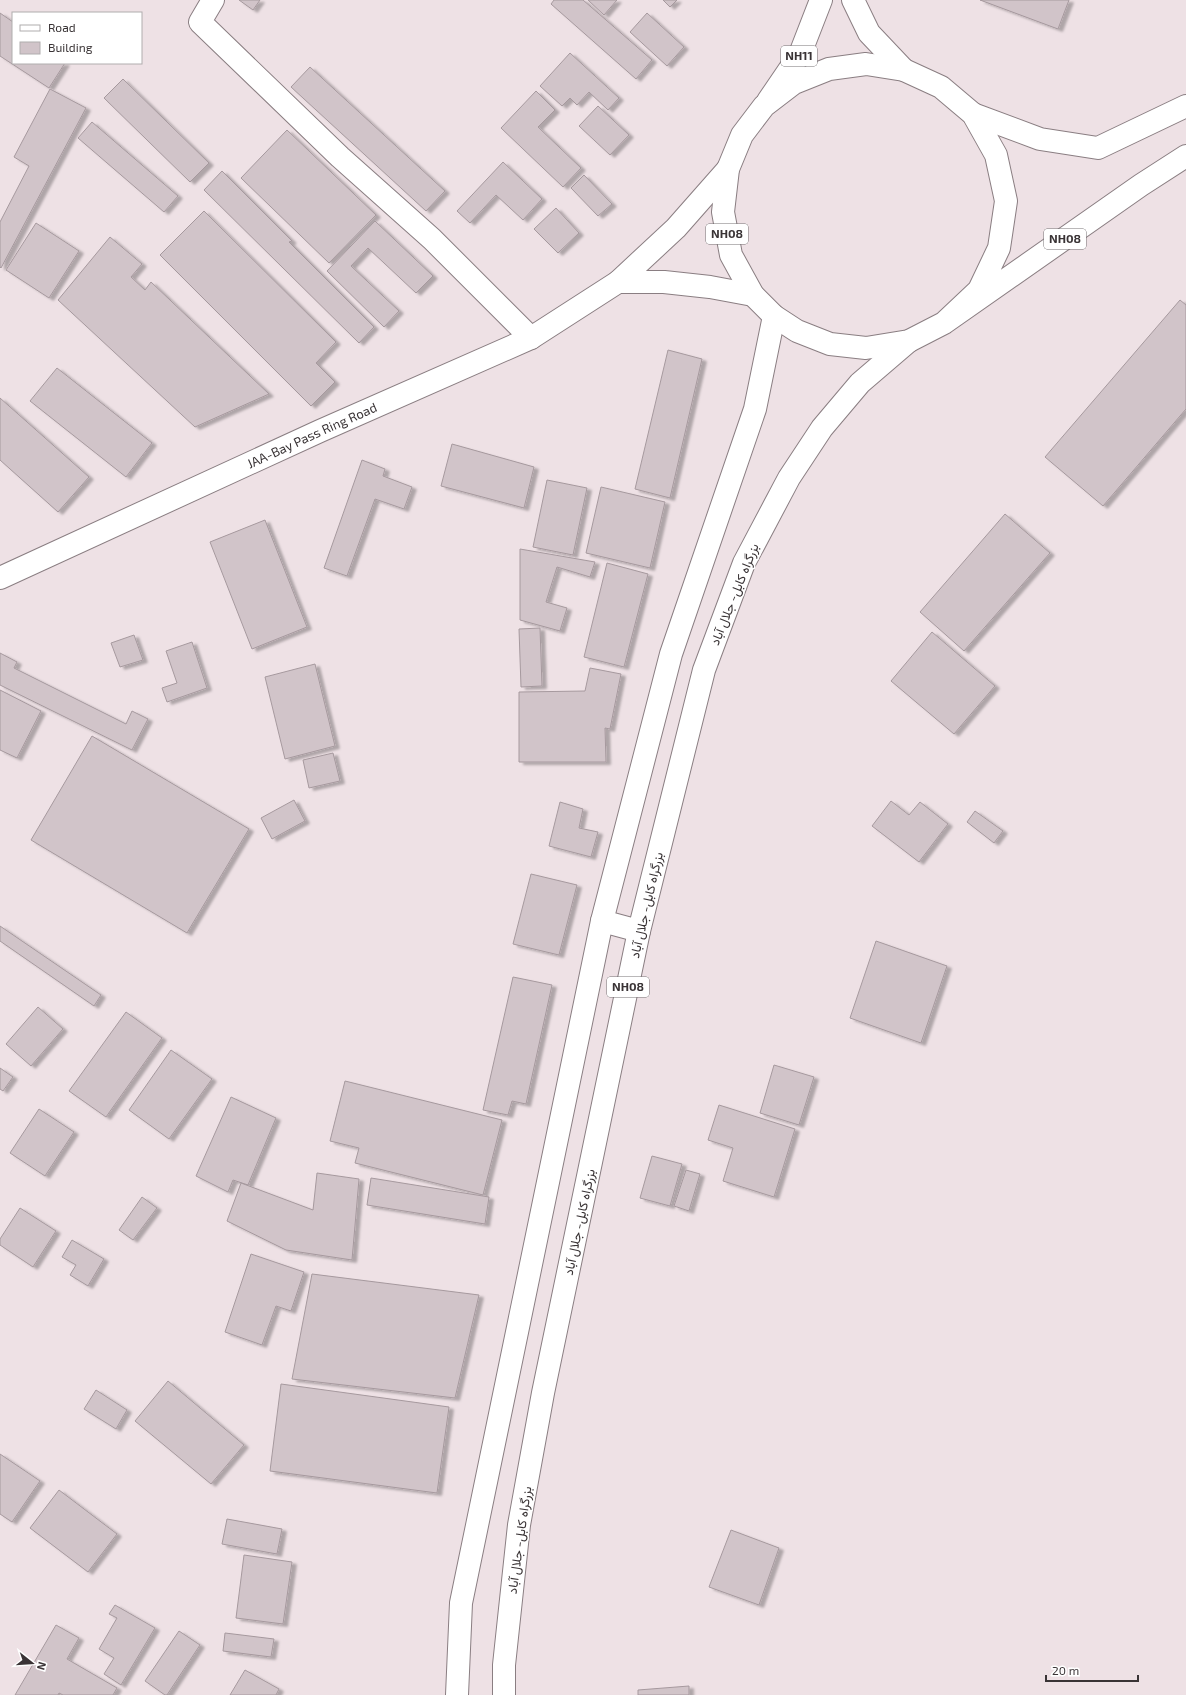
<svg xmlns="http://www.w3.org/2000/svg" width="1186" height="1695" font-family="'Exo 2',Vazirmatn,sans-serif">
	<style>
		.building { fill: #d1c4c9; stroke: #a6999e; filter: url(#shadow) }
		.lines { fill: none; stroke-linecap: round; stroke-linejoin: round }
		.minor-casing { stroke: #8a7e82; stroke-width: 24 }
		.primary-casing { stroke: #8a7e82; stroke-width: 24 }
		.trunk-casing { stroke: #8a7e82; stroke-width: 24 }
		.minor { stroke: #fff; stroke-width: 22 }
		.primary { stroke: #fff; stroke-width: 22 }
		.trunk { stroke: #fff; stroke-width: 22 }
		.labels { text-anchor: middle; stroke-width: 3; stroke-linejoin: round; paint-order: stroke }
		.shield { fill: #fff; stroke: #747072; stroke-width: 1 }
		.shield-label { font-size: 12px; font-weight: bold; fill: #393335 }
		.street-label { font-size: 13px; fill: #393335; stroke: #fff }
	</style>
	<defs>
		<filter id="shadow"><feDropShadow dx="4.5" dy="2.5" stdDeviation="1" flood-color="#0004"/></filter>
	</defs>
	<rect width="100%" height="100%" fill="#eee1e5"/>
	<path class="building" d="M239,0H260L253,10Z
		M554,0H583L652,60L636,79L551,4Z
		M588,0H617L604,15Z
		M663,0H677L670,7Z
		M980,0H1069L1058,29Z
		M0,13L13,22V63H65L49,88L0,56Z
		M647,13L684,47L667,66L630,32Z
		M570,53L619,98L608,110L589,92L577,105L570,98L562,106L540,86Z
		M310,67L445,191L426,211L291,87Z
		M123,79L209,163L190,182L104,98Z
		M50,89L86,108L1,268L0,267V222L29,166L14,157Z
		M536,91L555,110L538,127L581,168L563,187L501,128Z
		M598,106L629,135L610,155L579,126Z
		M92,122L178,196L164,212L78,138Z
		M287,130L376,215L329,263L241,178Z
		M503,162L542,199L523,220L496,195L470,223L457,211Z
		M222,171L292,241L289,242L374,327L359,343L204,190Z
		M584,175L612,204L598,216L571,188Z
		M556,208L579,233L558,253L534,229Z
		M204,211L336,342L316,363L335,382L311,406L160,255Z
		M375,221L433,276L416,293L368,248L351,266L399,311L384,327L327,271Z
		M36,223L79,251L49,298L6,270Z
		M110,237L142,264L131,277L145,290L151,282L269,394L195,427L58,300Z
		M1180,300L1186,305V409L1103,506L1045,457Z
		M668,350L702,359L670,498L635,489Z
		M57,368L152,443L126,477L30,401Z
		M0,398L89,477L58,512L0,460Z
		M452,444L534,467L524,508L441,486Z
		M362,460L385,469L383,476L412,487L404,509L375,499L347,576L324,568Z
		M547,480L587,488L573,555L533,547Z
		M601,487L665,502L650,568L586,553Z
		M1005,514L1050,553L964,651L920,612Z
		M265,520L307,627L252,649L210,542Z
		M520,549L595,562L590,577L557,567L546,602L567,608L560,631L520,620Z
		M607,563L648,574L624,667L584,657Z
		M540,628L542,686L521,687L519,629Z
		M932,632L995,686L954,734L891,681Z
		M134,635L143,660L120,667L111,643Z
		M192,642L207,688L167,702L162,688L177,683L166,651Z
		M0,653L17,662L14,668L126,724L132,711L148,719L132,750L0,685Z
		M315,664L335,746L285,759L265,677Z
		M590,668L621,674L610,729L605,728L606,762H519V692L585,691Z
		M0,690L41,711L17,758L0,750Z
		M92,736L249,829L187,933L31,840Z
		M333,753L340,781L309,788L303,760Z
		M294,800L305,821L272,839L261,818Z
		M891,801L909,815L920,802L948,824L919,862L872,826Z
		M560,802L583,809L579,828L598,832L591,857L549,846Z
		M975,811L1003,831L994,843L967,822Z
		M531,874L577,885L559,955L513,944Z
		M0,926L101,995L94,1006L0,941Z
		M876,941L947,966L921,1043L850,1018Z
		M513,977L552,985L526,1104L512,1101L508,1115L483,1110Z
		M38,1007L63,1029L31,1066L6,1044Z
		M126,1012L162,1038L106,1117L69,1091Z
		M171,1050L212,1079L169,1139L129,1110Z
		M774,1065L814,1077L799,1125L760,1113Z
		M0,1068L13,1077L3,1091L0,1089Z
		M345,1081L502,1120L483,1195L355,1163L359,1148L330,1141Z
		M231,1097L276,1118L248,1185L233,1180L228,1192L196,1176Z
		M719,1105L795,1129L774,1197L723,1181L733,1148L708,1140Z
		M39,1109L74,1132L45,1176L10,1153Z
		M652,1156L682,1164L670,1206L640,1198Z
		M686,1170L700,1174L689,1211L674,1206Z
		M317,1173L359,1179L352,1260L286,1250L227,1221L241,1183L313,1210Z
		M371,1178L489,1197L485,1224L367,1205Z
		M142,1197L157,1208L133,1240L119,1230Z
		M20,1208L56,1231L33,1267L0,1245V1239Z
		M72,1240L104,1259L88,1286L70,1275L76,1265L62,1257Z
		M251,1254L304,1272L291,1311L276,1306L262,1345L225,1332Z
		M312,1274L479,1295L455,1398L292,1379Z
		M168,1381L244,1445L211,1484L135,1421Z
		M281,1384L449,1407L437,1493L270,1471Z
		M96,1390L127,1410L116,1429L84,1409Z
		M0,1454L40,1481L12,1522L0,1514Z
		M59,1490L117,1534L88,1572L30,1528Z
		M227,1519L282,1529L277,1554L222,1544Z
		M731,1530L779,1548L759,1605L709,1587Z
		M244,1555L292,1562L283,1624L236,1618Z
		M115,1605L155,1628L121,1685L104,1674L114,1658L99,1649L117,1618L109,1614Z
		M56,1625L79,1638L67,1659L117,1688L113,1695H63L59,1693L58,1695H15Z
		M179,1631L200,1645L167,1695H165L145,1681Z
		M225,1633L274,1639L271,1657L223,1651Z
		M245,1670L279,1689L276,1695H230Z
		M689,1686V1695H638V1690Z"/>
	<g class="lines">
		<defs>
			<path id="minor" d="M213,0L200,22L340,157L432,239L531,338"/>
			<path id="primary" d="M853,0L869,33L904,70
				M768,101L800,54L821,0"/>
			<g id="trunk">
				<path d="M973,114L1040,139L1098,148L1186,106"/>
				<path d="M618,282H664L710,287L753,295"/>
				<path d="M944,323L979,290L999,248L1006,201L996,155L973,114L941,87L904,70L866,64L829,69L794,83L764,106L742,135L728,169L723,212L731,255L753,295L774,316L797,331L830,344L866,348L909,341L944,323L1141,185L1186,156"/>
				<path id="s1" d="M0,578L320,431L531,338L618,282L676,228L728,169"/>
				<path d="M602,921L639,931"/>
				<path d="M457,1695L461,1603L602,921L671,654L755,409L774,316"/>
				<path d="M504,1695V1665L519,1525L543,1393L639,931L704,670L744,563L789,478L822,428L860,383L909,341"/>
			</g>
		</defs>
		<use href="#minor" class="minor-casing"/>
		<use href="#primary" class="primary-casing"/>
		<use href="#trunk" class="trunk-casing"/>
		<use href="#minor" class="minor"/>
		<use href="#primary" class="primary"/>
		<use href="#trunk" class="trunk"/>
	</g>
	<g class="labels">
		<g class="shield">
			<rect x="781" y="46" width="36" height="20" rx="3"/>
			<rect x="706" y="224" width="42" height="20" rx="3"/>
			<rect x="1044" y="229" width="42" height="20" rx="3"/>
			<rect x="607" y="977" width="42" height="20" rx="3"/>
		</g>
		<g class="shield-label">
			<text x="799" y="60">NH11</text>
			<text x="727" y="238">NH08</text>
			<text x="1065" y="243">NH08</text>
			<text x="628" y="991">NH08</text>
		</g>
		<g class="street-label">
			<text dy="5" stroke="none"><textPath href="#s1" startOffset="343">JAA-Bay Pass Ring Road</textPath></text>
			<text transform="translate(734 594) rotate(-68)" y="5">بزرگراه کابل- جلال آباد</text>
			<text transform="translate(646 905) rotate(-77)" y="5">بزرگراه کابل- جلال آباد</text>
			<text transform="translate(579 1222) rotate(-78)" y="5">بزرگراه کابل- جلال آباد</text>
			<text transform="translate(519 1540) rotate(-82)" y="5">بزرگراه کابل- جلال آباد</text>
		</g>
	</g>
	<rect x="12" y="12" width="130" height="52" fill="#ffffff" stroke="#b0adae"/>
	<rect x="20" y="25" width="20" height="6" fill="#ffffff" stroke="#b0adae"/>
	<text x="48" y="32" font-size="12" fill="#393335">Road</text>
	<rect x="20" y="42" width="20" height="12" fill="#d1c4c9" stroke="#b0adae"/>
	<text x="48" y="52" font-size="12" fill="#393335">Building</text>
	<g transform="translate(32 1663) rotate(107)" stroke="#ffffff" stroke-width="3" paint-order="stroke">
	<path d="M0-3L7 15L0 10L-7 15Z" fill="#393335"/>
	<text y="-6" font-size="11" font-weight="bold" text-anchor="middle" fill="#393335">N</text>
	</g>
	<path d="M1046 1675v6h92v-6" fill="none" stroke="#393335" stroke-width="2"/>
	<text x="1052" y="1675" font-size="12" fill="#393335" stroke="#ffffff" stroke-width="3" paint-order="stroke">20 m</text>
</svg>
